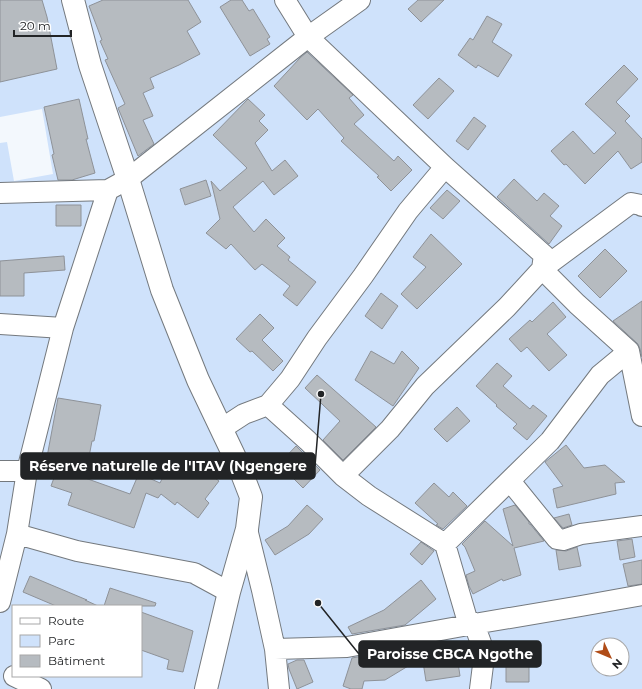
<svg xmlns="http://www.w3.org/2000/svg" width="642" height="689" font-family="Montserrat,sans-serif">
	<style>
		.green { fill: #cfe2fb; fill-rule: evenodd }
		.building { fill: #b6bbc0; stroke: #8e9298 }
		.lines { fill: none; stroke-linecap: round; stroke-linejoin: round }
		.minor-casing { stroke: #74797e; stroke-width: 22 }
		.tertiary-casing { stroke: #74797e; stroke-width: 24 }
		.minor { stroke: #fff; stroke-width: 20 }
		.tertiary { stroke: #fff; stroke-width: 22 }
		.leader { fill: none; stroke: #222426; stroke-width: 1.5 }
		.callout-dot { fill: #222426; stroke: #fff; stroke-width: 1.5 }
		.callout { fill: #222426; stroke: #222426; stroke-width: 1.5 }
		.callout-label { font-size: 14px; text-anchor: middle; font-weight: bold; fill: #fff }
	</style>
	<rect width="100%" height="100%" fill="#f3f8fd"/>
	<path class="green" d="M0,0H642V689H0V143L7,142L14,181L53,174L42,109L0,117ZM13,606H141V676H13ZM598,645H622V669H598Z"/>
	<path class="building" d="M0,0H42L47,17L57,69L0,82Z
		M103,0H188L201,22L187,31L200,54L179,65L150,78L154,88L143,93L153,116L143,120L154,144L138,156L118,108L125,104L105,60L108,59L100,41L102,40L89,6Z
		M231,0H242L249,11L253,9L270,37L267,39L270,44L250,56L220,7Z
		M418,0H444L421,22L408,9Z
		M487,16L502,24L492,42L512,55L498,77L478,65L476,68L458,55L470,38L473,40Z
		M307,52L353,95L349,98L364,115L354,124L394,161L398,156L412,170L391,191L377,177L379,176L341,141L344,138L318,109L307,120L274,86L300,58Z
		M624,65L638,79L616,102L630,116L625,121L642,139V162L631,169L618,151L585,184L566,164L564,165L551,151L573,131L594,154L616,133L585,104Z
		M439,78L454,91L428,119L413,105Z
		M79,99L88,139H86L95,173L72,180H58L52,155L54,154L44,107Z
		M248,99L265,115L259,121L268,130L255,143L272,171L285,160L298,176L274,195L263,181L233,207L254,232L266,219L285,238L277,246L290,257L288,260L316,282L297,306L283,295L290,286L262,264L255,270L231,244L226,249L206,233L220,219L211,181L220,191L247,168L213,135Z
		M474,117L486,126L468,150L456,141Z
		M514,179L537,201L544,193L559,206L550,216L562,226L549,244L497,197Z
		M206,180L211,196L185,205L180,189Z
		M447,190L460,201L443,219L430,208Z
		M56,205H81V226H56Z
		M431,234L462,264L417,309L401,294L426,267L413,257Z
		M605,249L627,271L600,298L578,276Z
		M64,256L65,270L24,273V296H0V261Z
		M381,293L398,306L382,329L365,316Z
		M642,301V357L640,349L638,344L613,321Z
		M553,302L566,317L547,334L567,355L549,371L527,347L521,352L509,339L530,320L532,322Z
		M260,314L274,328L262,340L283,361L273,371L252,351L250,352L236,339Z
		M371,351L394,364L402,351L419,368L393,406L355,380Z
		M497,363L512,376L503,386L530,409L533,405L547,416L527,440L513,428L517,424L496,406L497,405L476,386Z
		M317,375L376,427L343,460L323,440L340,421L305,388Z
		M58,398L101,405L94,441H92L85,478L130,494L146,457L157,461L151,479L160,483L168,467L186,476L195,464L219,481L205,499L209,503L198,518L177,502L175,505L161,494L158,498L146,493L134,528L68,505L72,493L51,486L61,459L47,457Z
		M457,407L470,421L447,442L434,429Z
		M566,445L584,468L605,465L625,482L615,483L616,494L557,508L553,489L563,486L545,462Z
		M296,446L320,470L303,488L279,464Z
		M434,483L449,497L453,492L467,506L443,529L436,525L438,524L415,503Z
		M307,505L323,519L309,534L275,555L265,540L288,526Z
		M515,505L529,522V524H530L544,541L514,548L521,575L503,581L502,579L473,594L469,586L466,575L475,571L465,547L462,544L485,521L513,546L503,509Z
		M569,514L572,525L563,528L554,518Z
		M632,539L635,557L620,560L617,541Z
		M421,542L434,551L422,565L410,554Z
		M577,547L581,566L559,570L556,550L566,551Z
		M642,560V584L628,586L623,564Z
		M30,576L87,600H85L98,606H56L23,592Z
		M421,580L436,599L405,625L352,634L348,627L384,610Z
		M110,588L156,603L155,606H104Z
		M141,612L193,631L183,672L167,669L169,660L141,650Z
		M432,643L433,651L385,680L364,681L362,689H351L343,686L352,658Z
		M457,656L460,676L426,681L423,662Z
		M297,660H304L313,682L297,689L289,669L288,664Z
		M529,662V682H506V663Z"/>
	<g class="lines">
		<defs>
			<path id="minor" d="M285,0L308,37L445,167L544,255L542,269L577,304L629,351L642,416
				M0,193L108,190
				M0,324L63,328
				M268,405L308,441L343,476L369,496L445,544L467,619L474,624L481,643L483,665L480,689
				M221,429L244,414L268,405L290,379L317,338L363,276L408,211L445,167
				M0,471H27
				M343,476L390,429L425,386L507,307L542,269L631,203L641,205L642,206
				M510,481L557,539L563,540L581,534L642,526
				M247,529L262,590L275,649L279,689
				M17,534L77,551L194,573L229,592
				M445,544L550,441L600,375L629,351
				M0,602L17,534L27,471L63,328L108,190L128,179L308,37L360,0
				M275,649L347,647L474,624L581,606L642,595
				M14,676L41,689"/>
			<path id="tertiary" d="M73,0L90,65L128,179L162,290L198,380L239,466L251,497L247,529L229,592L206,689"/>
		</defs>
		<use href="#minor" class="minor-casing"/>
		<use href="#tertiary" class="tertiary-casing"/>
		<use href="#minor" class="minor"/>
		<use href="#tertiary" class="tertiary"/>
	</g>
	<path class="leader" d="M321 394L315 466M318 603L359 654"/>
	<g class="callout-dot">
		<circle cx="321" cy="394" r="4"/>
		<circle cx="318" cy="603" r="4"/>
	</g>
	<g class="callout">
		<rect x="21" y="453" width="294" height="26" rx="4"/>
		<rect x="359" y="641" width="182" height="26" rx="4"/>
	</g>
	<g class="callout-label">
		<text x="168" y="471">Réserve naturelle de l'ITAV (Ngengere</text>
		<text x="450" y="659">Paroisse CBCA Ngothe</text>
	</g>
	<rect x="12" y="605" width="130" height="72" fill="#ffffff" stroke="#a7a7a8"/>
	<rect x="20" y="618" width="20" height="6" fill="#ffffff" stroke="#a7a7a8"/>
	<text x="48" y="625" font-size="12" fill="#222426">Route</text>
	<rect x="20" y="635" width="20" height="12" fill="#cfe2fb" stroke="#a7a7a8"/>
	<text x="48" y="645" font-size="12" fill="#222426">Parc</text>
	<rect x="20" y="655" width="20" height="12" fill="#b6bbc0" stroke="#a7a7a8"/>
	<text x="48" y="665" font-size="12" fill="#222426">Bâtiment</text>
	<g transform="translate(610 657) rotate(134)"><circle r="19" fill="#ffffff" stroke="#a7a7a8"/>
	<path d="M0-3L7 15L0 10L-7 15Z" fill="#b04c17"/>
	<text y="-6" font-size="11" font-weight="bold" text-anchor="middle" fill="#222426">N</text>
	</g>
	<path d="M14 30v6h57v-6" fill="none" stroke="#222426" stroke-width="2"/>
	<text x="20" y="30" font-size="12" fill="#222426" stroke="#ffffff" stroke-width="3" paint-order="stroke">20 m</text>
</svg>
